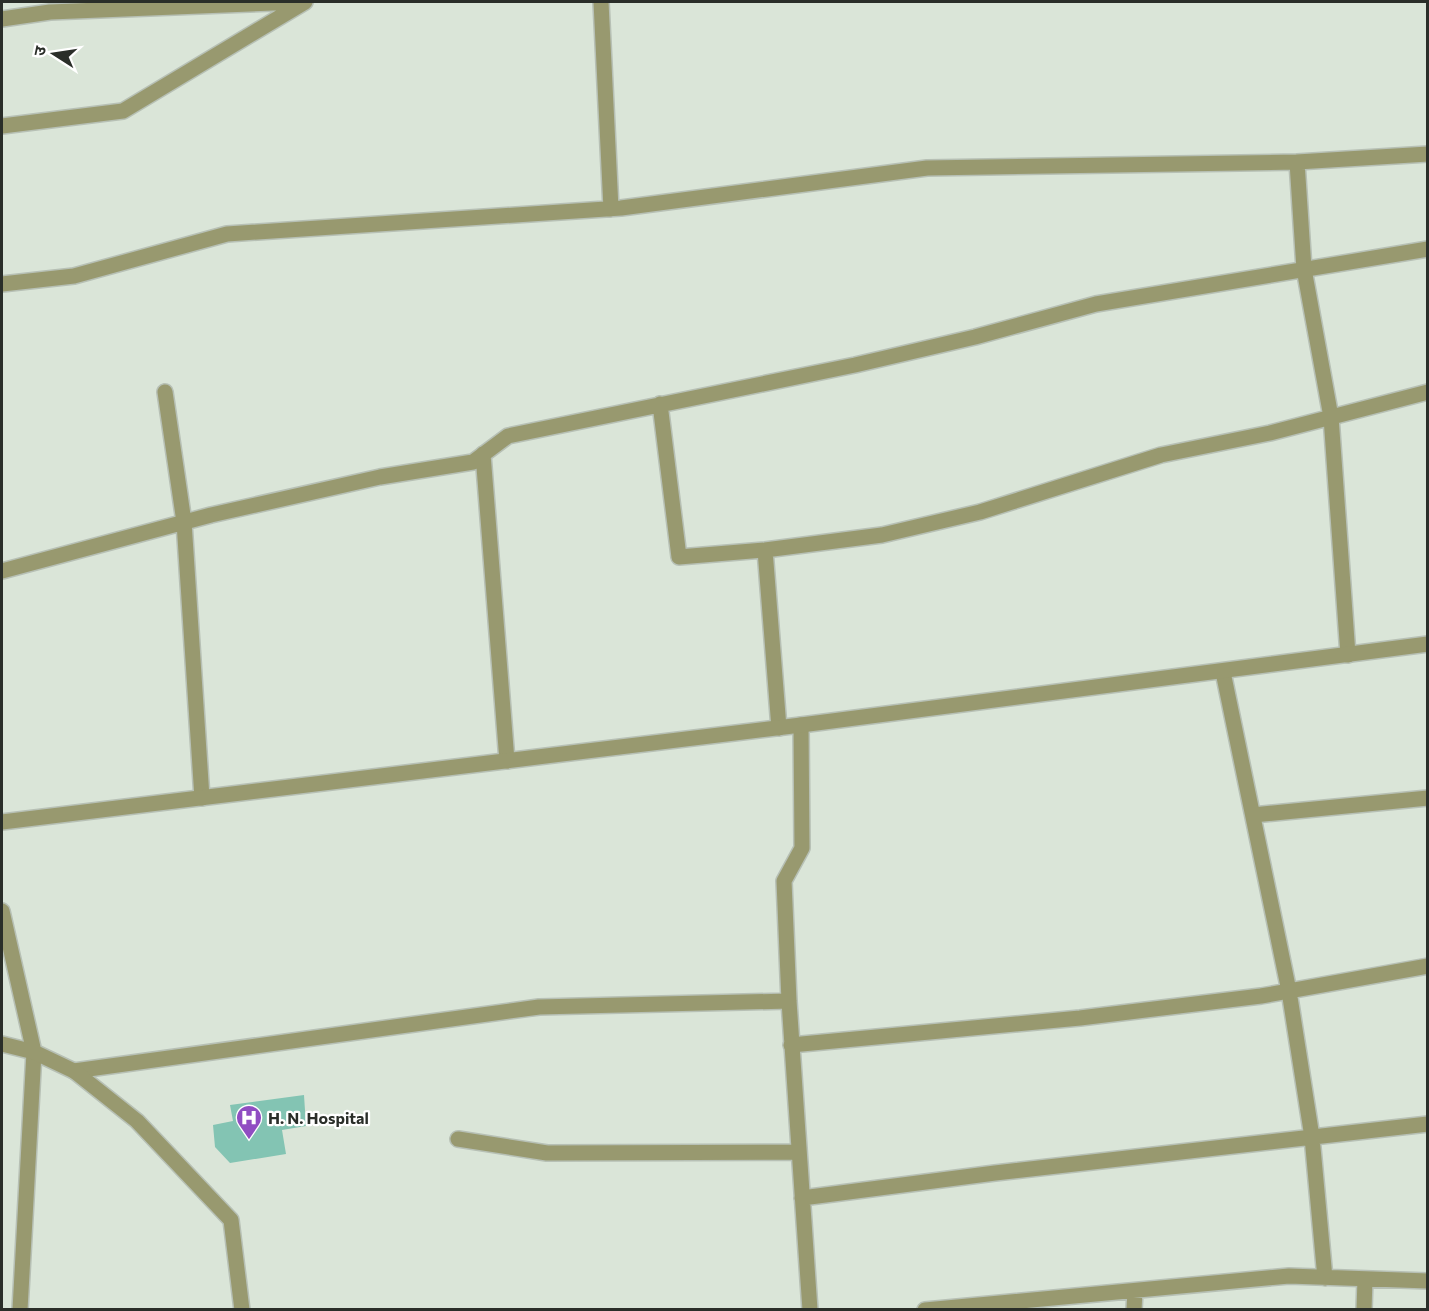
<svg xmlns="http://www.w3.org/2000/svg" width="1429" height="1311" font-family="Commissioner,'Noto Sans Devanagari',sans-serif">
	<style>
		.building { fill: #83c4b3 }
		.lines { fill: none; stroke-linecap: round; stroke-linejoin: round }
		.minor-casing { stroke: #b7c0b5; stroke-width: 18 }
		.tertiary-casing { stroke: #b7c0b5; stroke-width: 18 }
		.minor { stroke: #98996f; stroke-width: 15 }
		.tertiary { stroke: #98996f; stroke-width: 15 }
		.labels { text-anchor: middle; stroke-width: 4.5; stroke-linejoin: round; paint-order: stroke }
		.poi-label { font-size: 16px; font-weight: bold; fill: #2a2e29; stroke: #fff; text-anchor: start }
	</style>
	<rect width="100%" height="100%" fill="#dae5d8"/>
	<path class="building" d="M304,1095L306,1126L282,1130L286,1154L230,1163L215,1147L213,1125L233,1121L230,1105Z"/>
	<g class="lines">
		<defs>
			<path id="minor" d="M601,2L611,209
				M2,19L50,12L298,2
				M2,126L123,111L305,2
				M1297,162L1304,269L1331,417L1348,655
				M2,284L74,276L227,234L621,208L927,168L1297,162L1428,154
				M165,392L184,522L202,798
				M660,404L679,557L765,550L882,535L980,512L1161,455L1270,433L1428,392
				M483,454L507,761
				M765,550L779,728
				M2,571L211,515L380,477L473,462L508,436L855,365L975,337L1096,304L1428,249
				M1223,672L1289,991L1312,1137L1325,1278
				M801,725L802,848L784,881L789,1001L810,1310
				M1253,815L1428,798
				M791,1045L1080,1018L1261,996L1428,966
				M74,1071L539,1007L789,1001
				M458,1139L547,1153L799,1152
				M802,1198L995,1173L1428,1124
				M20,1310L34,1052
				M925,1310L1289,1276L1428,1281
				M1134,1310L1135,1291
				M1364,1310L1365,1279"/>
			<path id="tertiary" d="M2,822L801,725L1428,644
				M2,911L34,1052
				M2,1044L34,1052L74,1071L137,1121L231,1220L242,1310"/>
		</defs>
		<use href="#minor" class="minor-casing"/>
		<use href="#tertiary" class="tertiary-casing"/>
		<use href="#minor" class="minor"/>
		<use href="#tertiary" class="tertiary"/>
	</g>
	<defs>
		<symbol id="hospital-pin" viewBox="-11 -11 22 30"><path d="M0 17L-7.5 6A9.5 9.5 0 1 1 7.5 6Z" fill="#904dc2" stroke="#fff"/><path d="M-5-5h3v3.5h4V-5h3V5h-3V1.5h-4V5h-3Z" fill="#fff"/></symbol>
	</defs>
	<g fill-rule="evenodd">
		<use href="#hospital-pin" x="234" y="1103" width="30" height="40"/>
	</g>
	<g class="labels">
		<g class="poi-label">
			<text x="268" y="1124">H. N. Hospital</text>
		</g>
	</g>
	<rect width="1429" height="1311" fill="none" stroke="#2a2e29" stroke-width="6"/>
	<g transform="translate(54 54) rotate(282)" stroke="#ffffff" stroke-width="4.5" paint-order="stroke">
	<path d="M0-4.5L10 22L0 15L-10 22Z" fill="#2a2e29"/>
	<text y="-9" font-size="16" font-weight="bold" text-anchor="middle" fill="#2a2e29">उ</text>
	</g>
</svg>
